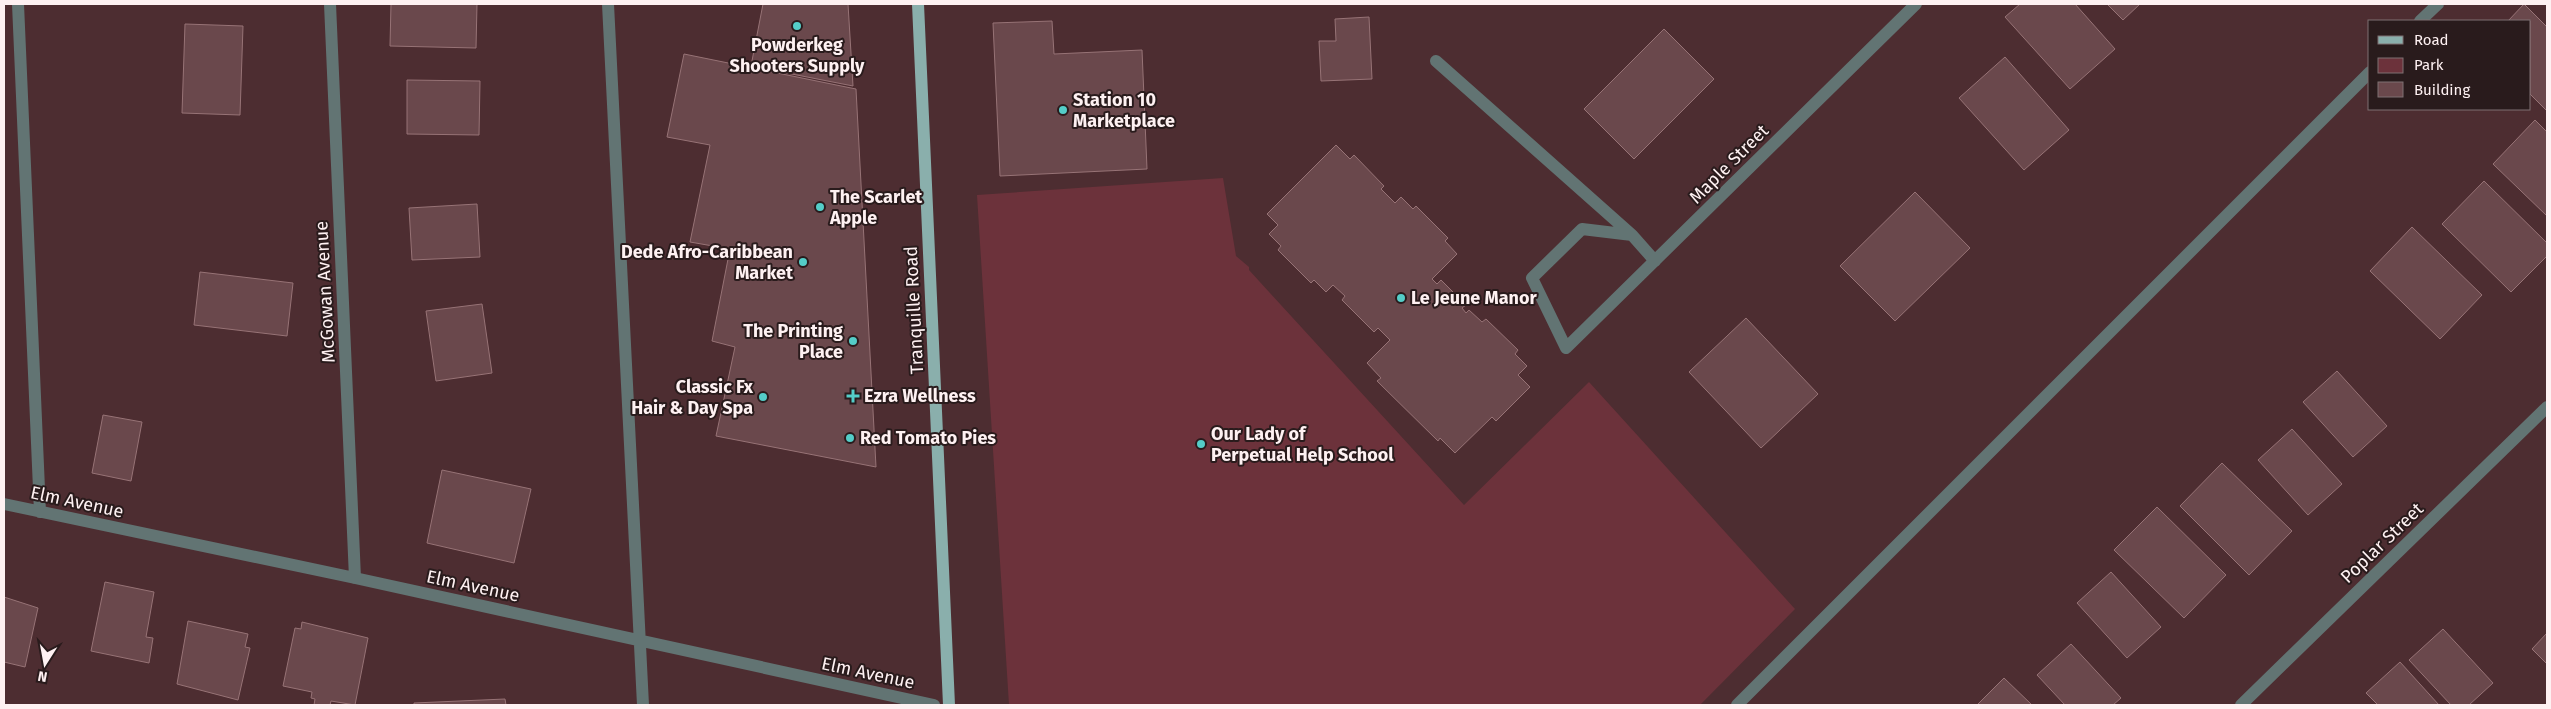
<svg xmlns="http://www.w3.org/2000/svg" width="2551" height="709" font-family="'Fira Sans',sans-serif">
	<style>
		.green { fill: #6c323b }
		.building { fill: #6a484c; stroke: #977376 }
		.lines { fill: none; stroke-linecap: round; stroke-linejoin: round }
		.minor { stroke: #627473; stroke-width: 12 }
		.major { stroke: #8aafac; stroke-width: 12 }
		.poi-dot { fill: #54cdc8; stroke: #291b1c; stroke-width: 2 }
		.labels { text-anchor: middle; stroke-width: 4; stroke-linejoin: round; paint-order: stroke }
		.poi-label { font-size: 18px; font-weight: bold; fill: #fef1f2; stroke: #291b1c; text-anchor: start }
		.street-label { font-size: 18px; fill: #fef1f2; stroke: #291b1c }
	</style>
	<rect width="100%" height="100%" fill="#4d2d31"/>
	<path class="green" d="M1223,178L1236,256L1249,267V270L1464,505L1589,382L1795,609L1700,705H1009L977,195Z"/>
	<path class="building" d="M391,4H477L476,48L390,46Z
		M763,4H848L853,86L751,66Z
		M2020,4H2075L2115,49L2070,89L2005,17Z
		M2107,4H2140L2123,20Z
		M2524,4L2547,27V111L2530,94V21H2508Z
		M1369,17L1372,79L1321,81L1319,41H1336L1335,19Z
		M1052,21L1054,54L1142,50L1147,169L1000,176L993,23Z
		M185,24L243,26L240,115L182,113Z
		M1664,29L1714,79L1634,159L1584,109Z
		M684,54L856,89L876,467L716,436L735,347L712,341L730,249L690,242L710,145L667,137Z
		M2005,57L2069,130L2024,170L1959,98Z
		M407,80L480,81L479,135L407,134Z
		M2535,120L2547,132V216L2493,164Z
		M1336,145L1350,159L1354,155L1384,186L1381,189L1395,203L1401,197L1413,209L1416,206L1448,238L1445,241L1457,254L1432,279L1437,284L1441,280L1466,305L1462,308L1466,313L1469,310L1482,322L1486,319L1518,350L1515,354L1527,366L1518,375L1530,387L1496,421L1492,417L1455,453L1440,438L1438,441L1377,381L1381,378L1367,363L1390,340L1378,328L1374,332L1342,300L1345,296L1333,285L1326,292L1314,280L1311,283L1278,250L1281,246L1269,234L1278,225L1267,214Z
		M2484,181L2547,243V256L2511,292L2442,224Z
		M1915,192L1970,248L1895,321L1840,266Z
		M477,204L480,257L412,260L409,208Z
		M2412,227L2482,295L2440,339L2370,271Z
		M200,272L293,283L287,336L194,325Z
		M482,304L492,373L436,381L426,311Z
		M1746,318L1818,394L1761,448L1689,372Z
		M2337,371L2387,426L2353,457L2303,402Z
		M103,415L142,422L131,481L92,473Z
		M2292,429L2342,484L2308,515L2258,460Z
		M2222,463L2292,531L2249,575L2180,506Z
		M442,470L531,489L514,563L427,543Z
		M2157,507L2226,575L2184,618L2114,550Z
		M2111,572L2161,627L2127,658L2077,603Z
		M105,582L154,592L146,637L153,638L149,663L91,651Z
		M4,597L38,608L25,667L4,662Z
		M188,621L248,634L245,647L250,648L238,700L177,684Z
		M302,622L368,638L355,705L331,701L330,705H314L315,699L311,698L312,692L283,686L295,628L301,629Z
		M2443,629L2493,683L2469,705H2451L2409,660Z
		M2547,633V664L2532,649Z
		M2071,644L2121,698L2113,705H2065L2037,675Z
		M2400,662L2439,705H2378L2366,693Z
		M2004,678L2032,705H1977Z
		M505,699L506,705H414V703Z"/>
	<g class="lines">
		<path class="minor" d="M18,4L40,512
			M330,4L355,578
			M608,4L643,705
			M2420,21L2438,4
			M1436,61L1632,235
			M1655,261L1632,235L1582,229L1532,278L1566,348L1916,4
			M4,504L355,578L934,705
			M1737,705L2370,72
			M2241,705L2547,407"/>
		<path class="major" d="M918,4L949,705"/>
	</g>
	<g class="poi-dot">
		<circle cx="797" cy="26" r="5"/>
		<circle cx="1063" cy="110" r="5"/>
		<circle cx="820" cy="207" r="5"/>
		<circle cx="803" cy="262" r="5"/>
		<circle cx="1401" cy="298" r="5"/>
		<circle cx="853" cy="341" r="5"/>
		<path d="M850.5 388.5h5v5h5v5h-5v5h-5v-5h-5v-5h5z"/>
		<circle cx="763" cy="397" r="5"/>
		<circle cx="850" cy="438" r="5"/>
		<circle cx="1201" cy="444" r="5"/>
	</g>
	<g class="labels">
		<g class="poi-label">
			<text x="797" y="51" text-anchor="middle">Powderkeg<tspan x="797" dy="21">Shooters Supply</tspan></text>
			<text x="1073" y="106">Station 10<tspan x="1073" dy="21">Marketplace</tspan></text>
			<text x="830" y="203">The Scarlet<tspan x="830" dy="21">Apple</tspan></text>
			<text x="793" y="258" text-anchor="end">Dede Afro-Caribbean<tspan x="793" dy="21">Market</tspan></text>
			<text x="1411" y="304">Le Jeune Manor</text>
			<text x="843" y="337" text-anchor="end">The Printing<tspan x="843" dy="21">Place</tspan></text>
			<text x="753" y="393" text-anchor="end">Classic Fx<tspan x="753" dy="21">Hair &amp; Day Spa</tspan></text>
			<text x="864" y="402">Ezra Wellness</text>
			<text x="1211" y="440">Our Lady of<tspan x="1211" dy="21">Perpetual Help School</tspan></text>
			<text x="860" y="444">Red Tomato Pies</text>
		</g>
		<g class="street-label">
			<text transform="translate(1729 164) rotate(-45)" y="6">Maple Street</text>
			<text transform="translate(325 292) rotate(-93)" y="6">McGowan Avenue</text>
			<text transform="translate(914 310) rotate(-93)" y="6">Tranquille Road</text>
			<text transform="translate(77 502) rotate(12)" y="6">Elm Avenue</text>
			<text transform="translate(2382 543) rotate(-44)" y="6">Poplar Street</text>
			<text transform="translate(473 586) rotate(12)" y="6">Elm Avenue</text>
			<text transform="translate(868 673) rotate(12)" y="6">Elm Avenue</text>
		</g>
	</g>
	<rect width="2551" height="709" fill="none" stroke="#fef1f2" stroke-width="10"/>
	<rect x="2368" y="20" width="162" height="90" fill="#291b1c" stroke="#7e7172"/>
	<rect x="2378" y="36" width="25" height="8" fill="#8aafac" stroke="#7e7172"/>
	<text x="2414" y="45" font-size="15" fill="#fef1f2">Road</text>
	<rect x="2378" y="58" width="25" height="15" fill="#6c323b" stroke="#7e7172"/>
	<text x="2414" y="70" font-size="15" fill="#fef1f2">Park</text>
	<rect x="2378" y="82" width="25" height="15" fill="#6a484c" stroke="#7e7172"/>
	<text x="2414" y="95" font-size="15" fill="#fef1f2">Building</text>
	<g transform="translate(45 664) rotate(191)" stroke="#291b1c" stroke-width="4" paint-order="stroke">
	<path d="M0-4L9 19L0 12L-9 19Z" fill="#fef1f2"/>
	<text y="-8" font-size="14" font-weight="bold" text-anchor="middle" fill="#fef1f2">N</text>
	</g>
</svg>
